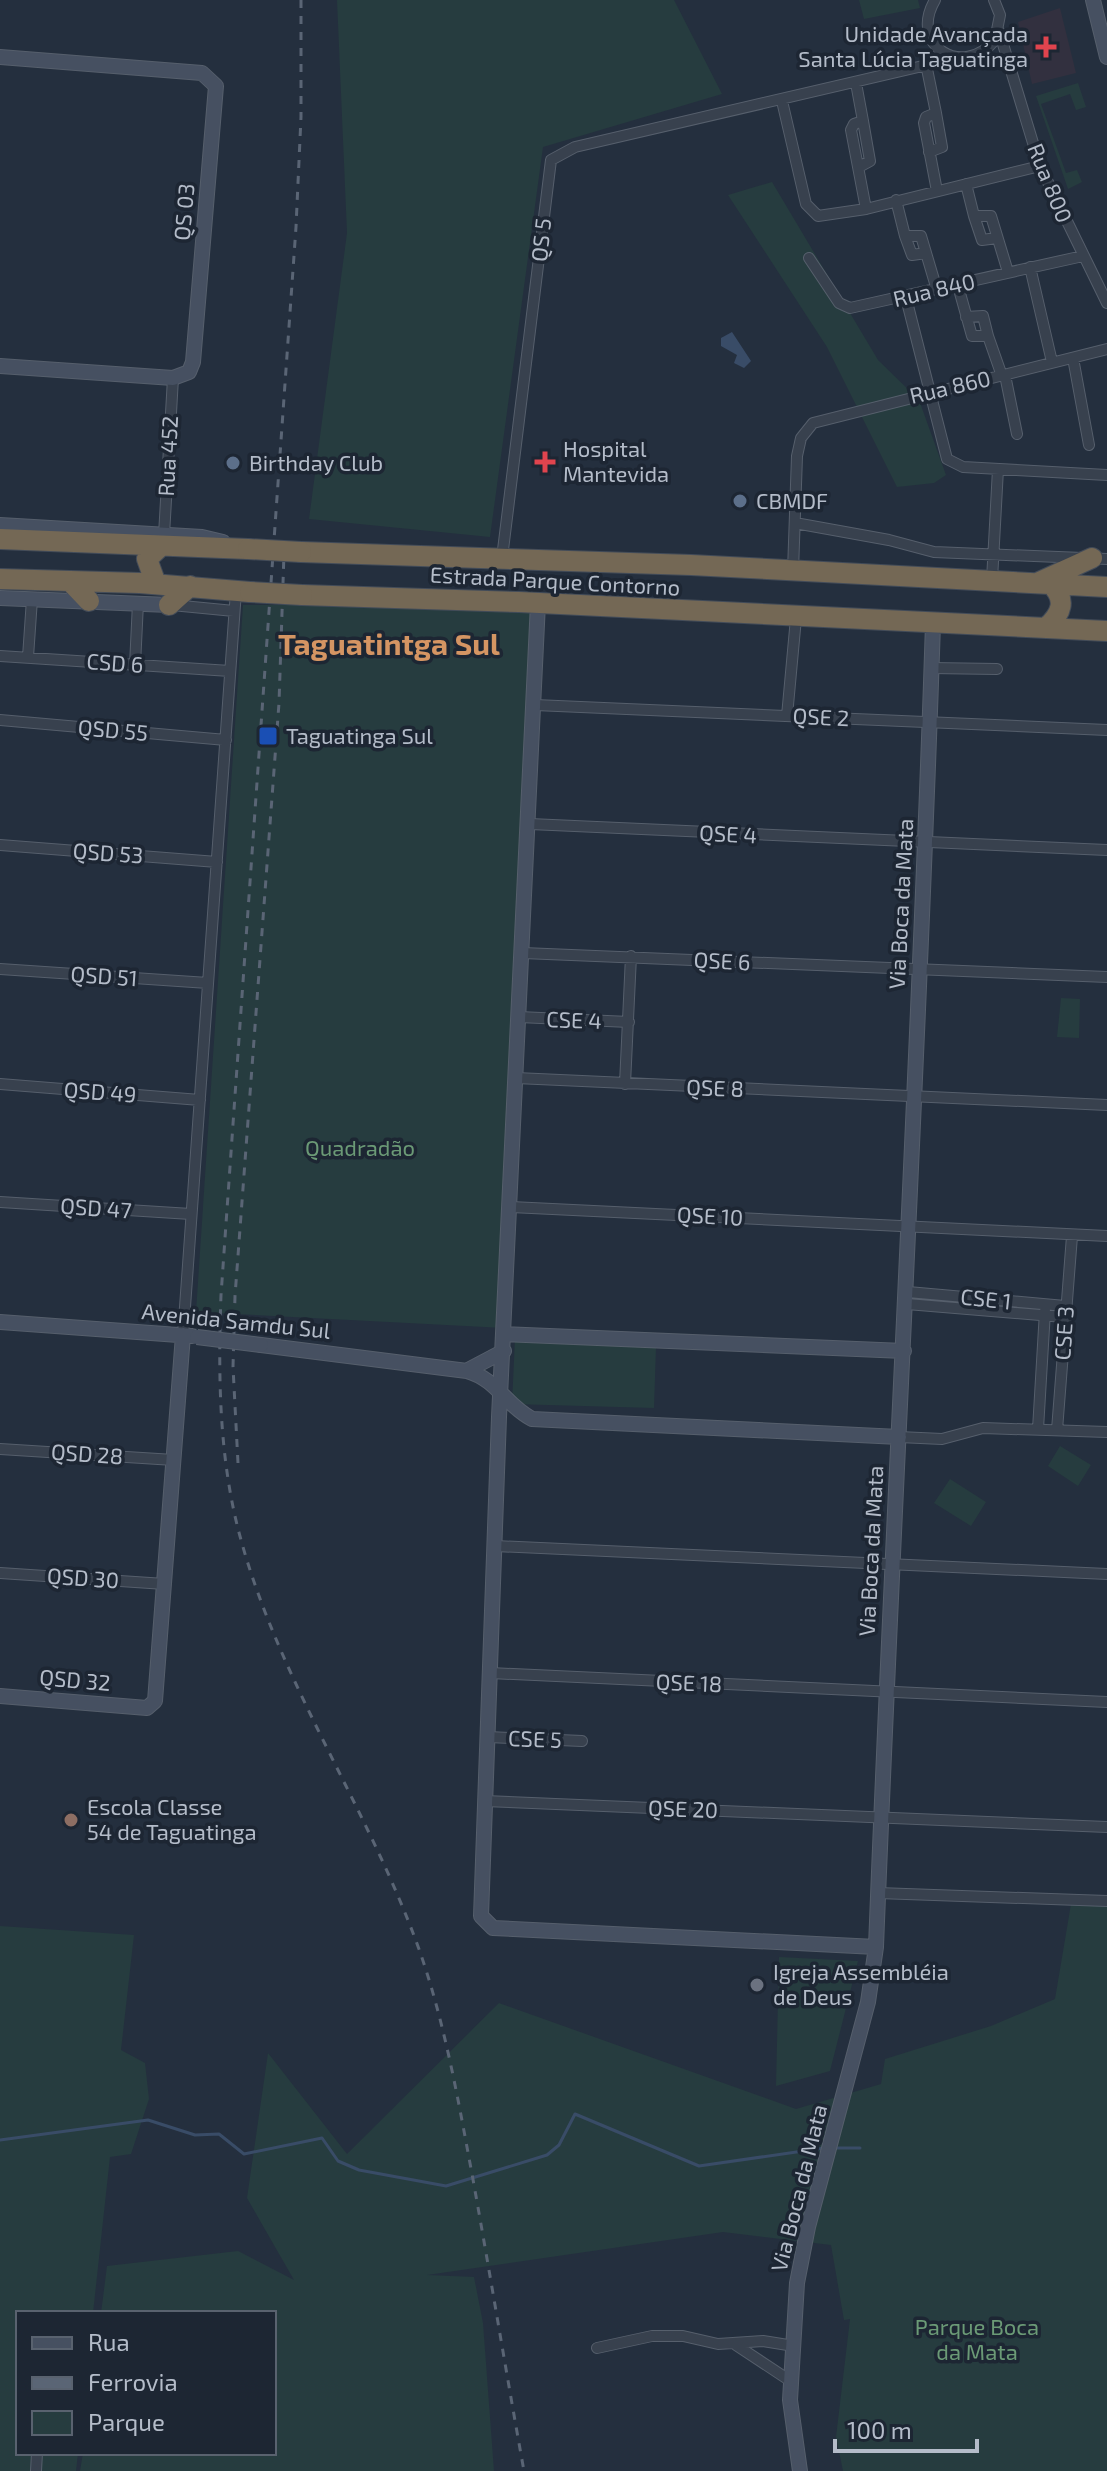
<svg xmlns="http://www.w3.org/2000/svg" width="1107" height="2471" font-family="'Exo 2',sans-serif">
	<style>
		.medical { fill: #32303f }
		.green { fill: #263c3f }
		.water { fill: #394c67 }
		.lines { fill: none; stroke-linecap: round; stroke-linejoin: round }
		.stream { stroke: #394c67; stroke-width: 3 }
		.street-casing { stroke: #565f6c; stroke-width: 12 }
		.secondary-casing { stroke: #565f6c; stroke-width: 16 }
		.highway-casing { stroke: #434c59; stroke-width: 22 }
		.street { stroke: #38414e; stroke-width: 10 }
		.secondary { stroke: #465061; stroke-width: 14 }
		.highway { stroke: #746855; stroke-width: 20 }
		.rail { stroke: #5a6575; stroke-width: 3; stroke-dasharray: 8 8; stroke-linecap: butt }
		.secondary-bridge-casing { stroke: #565f6c; stroke-width: 16; stroke-linecap: butt }
		.highway-bridge-casing { stroke: #434c59; stroke-width: 22; stroke-linecap: butt }
		.secondary-bridge { stroke: #465061; stroke-width: 14 }
		.highway-bridge { stroke: #746855; stroke-width: 20 }
		.health-dot { fill: #e0444e; stroke: #1d2633; stroke-width: 3 }
		.service-dot { fill: #5c6f8a; stroke: #1d2633; stroke-width: 3 }
		.transit-dot { fill: #1a4fb4; stroke: #1d2633; stroke-width: 3 }
		.education-dot { fill: #8d6e63; stroke: #1d2633; stroke-width: 3 }
		.worship-dot { fill: #6b7280; stroke: #1d2633; stroke-width: 3 }
		.labels { text-anchor: middle; stroke-width: 7; stroke-linejoin: round; paint-order: stroke }
		.poi-label { font-size: 22px; fill: #b4bcc9; stroke: #1d2633; text-anchor: start }
		.street-label { font-size: 22px; fill: #b4bcc9; stroke: #1d2633 }
		.park-label { font-size: 22px; fill: #6b9a76; stroke: #1d2633 }
		.district-label { font-size: 30px; font-weight: bold; fill: #d59563; stroke: #1d2633 }
	</style>
	<rect width="100%" height="100%" fill="#242f3e"/>
	<path class="medical" d="M1060,8L1076,73L1032,84L1018,22Z"/>
	<path class="green" d="M337,0H674L722,94L543,147L490,537L309,519L347,233Z
		M859,0H918L920,8L864,19Z
		M1078,83L1086,107L1076,110L1070,94L1041,104L1066,173L1077,170L1082,182L1068,189L1036,96Z
		M772,182L878,360L919,400L946,475L934,483L897,487L827,347L728,195Z
		M538,603L504,1328L196,1312L243,605Z
		M1061,998L1080,999L1079,1038L1057,1037Z
		M515,1338L656,1347L654,1408L512,1404Z
		M1060,1446L1091,1465L1078,1486L1048,1466Z
		M950,1479L986,1502L971,1526L934,1503Z
		M1072,1898L1107,1900V2471H843L836,2437L850,2319L844,2320L831,2245L723,2232L427,2275L474,2277L483,2323L494,2471H80L83,2453H274V2313H101L107,2266L238,2251L294,2280L247,2198L268,2053L347,2154L499,2003L796,2109L881,2084L885,2059L991,2026L1055,1999Z
		M0,1926L134,1935L121,2050L145,2063L149,2099L131,2154L110,2157L93,2313H18V2453H78L76,2471H0Z
		M779,1957L858,1961L830,2071L776,2086Z"/>
	<path class="water" d="M732,332L751,361L744,368L734,363L737,355L721,346V338Z"/>
	<g class="lines">
		<path class="stream" d="M0,2140L148,2120L195,2135L219,2134L244,2154L322,2138L338,2161L359,2170L446,2186L547,2155L559,2145L575,2114L699,2166L824,2148
			M836,2148H860"/>
		<defs>
			<path id="street" d="M935,0C908,46 963,79 995,40L1000,15L994,0
				M999,31L1040,166L1107,303
				M926,64L936,113L926,117L924,123L937,191
				M856,83L863,121L854,124L851,130L866,209
				M782,101L806,204L818,216L866,209L1040,166
				M929,152L942,147L936,113
				M859,167L870,161L863,121
				M966,184L974,216H991L1008,272
				M896,200L905,236H921L937,290
				M974,216L982,240L997,238
				M905,236L912,255L926,253
				M809,258L839,303L850,308L1083,256
				M1030,267L1052,362
				M958,286L972,336H988L1002,376
				M906,298L947,459L963,467L1107,475
				M966,317L983,316L988,336
				M1073,358L1089,445
				M1005,375L1017,434
				M795,523L889,540L934,552L1107,559
				M164,535L173,378
				M502,558L551,160L575,147L957,58
				M793,571L797,456L801,438L813,423L1107,349
				M992,580L998,469
				M172,605L234,611
				M0,656L230,671
				M28,657L32,599
				M135,665L138,603
				M931,668L997,669
				M535,705L1107,730
				M787,716L796,618
				M0,720L226,740
				M530,824L1107,850
				M0,845L217,862
				M523,953L1107,977
				M0,969L208,983
				M519,1017L629,1022
				M516,1078L1107,1105
				M0,1084L200,1100
				M625,1084L631,956
				M0,1202L191,1214
				M511,1207L1107,1236
				M908,1292L1065,1306
				M907,1304L1064,1317
				M183,1335L236,591
				M1038,1429L1045,1311
				M1057,1430L1072,1236
				M899,1437L942,1439L983,1428L1107,1432
				M0,1449L174,1460
				M496,1546L1107,1574
				M0,1573L165,1584
				M491,1673L1107,1702
				M488,1737L582,1741
				M484,1801L1107,1827
				M878,1893L1107,1901
				M736,2345L792,2382
				M597,2348L652,2336H683L718,2344L763,2341L794,2346
				M36,2471L37,2453"/>
			<path id="secondary" d="M1093,0L1107,57
				M0,57L202,73L216,86L193,362L189,372L173,378L0,366
				M0,525L202,537L223,542
				M0,598L169,605
				M538,603L499,1417L481,1916L493,1928L876,1947
				M0,1322L192,1336
				M504,1334L904,1351
				M261,1345L467,1371C498,1380 504,1404 532,1419L899,1437
				M468,1370L504,1351
				M0,1696L147,1708L155,1701L183,1335
				M800,2471L790,2400L797,2283L808,2227L868,2002L876,1947C893,1506 919,1065 933,623"/>
			<path id="highway" d="M0,539L248,549
				M301,552L691,565L1107,587
				M0,579L140,583L250,592
				M70,581L89,601
				M1037,583L1092,558
				M156,584L147,559L160,547
				M302,595L519,602L1107,631
				M169,605L190,586
				M1046,628C1062,613 1067,600 1051,584"/>
		</defs>
		<use href="#street" class="street-casing"/>
		<use href="#secondary" class="secondary-casing"/>
		<use href="#highway" class="highway-casing"/>
		<use href="#street" class="street"/>
		<use href="#secondary" class="secondary"/>
		<use href="#highway" class="highway"/>
		<path class="rail" d="M301,0V117L296,227L221,1295C218,1377 219,1461 241,1540C281,1685 370,1811 420,1952C445,2024 458,2099 472,2174C490,2273 506,2372 524,2471
			M238,1463L233,1367L235,1296L279,703L284,553"/>
		<defs>
			<path id="secondary-bridge" d="M197,1337L261,1345"/>
			<path id="highway-bridge" d="M248,549L301,552
				M250,592L302,595"/>
		</defs>
		<use href="#secondary-bridge" class="secondary-bridge-casing"/>
		<use href="#highway-bridge" class="highway-bridge-casing"/>
		<use href="#secondary-bridge" class="secondary-bridge"/>
		<use href="#highway-bridge" class="highway-bridge"/>
	</g>
	<g class="health-dot">
		<path d="M1042 35h8v8h8v8h-8v8h-8v-8h-8v-8h8z"/>
		<path d="M541 450h8v8h8v8h-8v8h-8v-8h-8v-8h8z"/>
	</g>
	<g class="service-dot">
		<circle cx="233" cy="463" r="8"/>
		<circle cx="740" cy="501" r="8"/>
	</g>
	<rect class="transit-dot" x="258" y="726" width="20" height="20" rx="4"/>
	<circle class="education-dot" cx="71" cy="1820" r="8"/>
	<circle class="worship-dot" cx="757" cy="1985" r="8"/>
	<g class="labels">
		<g class="poi-label">
			<text x="1028" y="42" text-anchor="end">Unidade Avançada<tspan x="1028" dy="25">Santa Lúcia Taguatinga</tspan></text>
			<text x="563" y="457">Hospital<tspan x="563" dy="25">Mantevida</tspan></text>
			<text x="249" y="471">Birthday Club</text>
			<text x="756" y="509">CBMDF</text>
			<text x="286" y="744">Taguatinga Sul</text>
			<text x="87" y="1815">Escola Classe<tspan x="87" dy="25">54 de Taguatinga</tspan></text>
			<text x="773" y="1980">Igreja Assembléia<tspan x="773" dy="25">de Deus</tspan></text>
		</g>
		<g class="street-label">
			<text transform="translate(1050 183) rotate(68)" y="8">Rua 800</text>
			<text transform="translate(184 212) rotate(-85)" y="8">QS 03</text>
			<text transform="translate(541 240) rotate(-84)" y="8">QS 5</text>
			<text transform="translate(934 290) rotate(-13)" y="8">Rua 840</text>
			<text transform="translate(950 387) rotate(-13)" y="8">Rua 860</text>
			<text transform="translate(168 456) rotate(-87)" y="8">Rua 452</text>
			<text transform="translate(555 581) rotate(3)" y="8">Estrada Parque Contorno</text>
			<text transform="translate(115 663) rotate(4)" y="8">CSD 6</text>
			<text transform="translate(821 717) rotate(3)" y="8">QSE 2</text>
			<text transform="translate(113 730) rotate(5)" y="8">QSD 55</text>
			<text transform="translate(728 834) rotate(3)" y="8">QSE 4</text>
			<text transform="translate(108 853) rotate(4)" y="8">QSD 53</text>
			<text transform="translate(901 904) rotate(-87)" y="8">Via Boca da Mata</text>
			<text transform="translate(722 961) rotate(3)" y="8">QSE 6</text>
			<text transform="translate(104 976) rotate(4)" y="8">QSD 51</text>
			<text transform="translate(574 1020) rotate(2)" y="8">CSE 4</text>
			<text transform="translate(715 1088) rotate(2)" y="8">QSE 8</text>
			<text transform="translate(100 1092) rotate(4)" y="8">QSD 49</text>
			<text transform="translate(96 1208) rotate(4)" y="8">QSD 47</text>
			<text transform="translate(710 1216) rotate(3)" y="8">QSE 10</text>
			<text transform="translate(986 1299) rotate(6)" y="8">CSE 1</text>
			<text transform="translate(236 1321) rotate(6)" y="8">Avenida Samdu Sul</text>
			<text transform="translate(1064 1333) rotate(-86)" y="8">CSE 3</text>
			<text transform="translate(87 1454) rotate(4)" y="8">QSD 28</text>
			<text transform="translate(871 1551) rotate(-87)" y="8">Via Boca da Mata</text>
			<text transform="translate(83 1578) rotate(4)" y="8">QSD 30</text>
			<text transform="translate(75 1680) rotate(5)" y="8">QSD 32</text>
			<text transform="translate(689 1683) rotate(2)" y="8">QSE 18</text>
			<text transform="translate(535 1739) rotate(2)" y="8">CSE 5</text>
			<text transform="translate(683 1809) rotate(2)" y="8">QSE 20</text>
			<text transform="translate(799 2188) rotate(-76)" y="8">Via Boca da Mata</text>
		</g>
		<g class="park-label">
			<text x="360" y="1156">Quadradão</text>
			<text x="977" y="2335">Parque Boca<tspan x="977" dy="25">da Mata</tspan></text>
		</g>
		<g class="district-label">
			<text x="389" y="655">Taguatintga Sul</text>
		</g>
	</g>
	<rect x="16" y="2311" width="260" height="144" fill="#1d2633" stroke="#59626f" stroke-width="2"/>
	<rect x="32" y="2337" width="40" height="12" fill="#465061" stroke="#59626f" stroke-width="2"/>
	<text x="88" y="2351" font-size="24" fill="#b4bcc9">Rua</text>
	<rect x="32" y="2377" width="40" height="12" fill="#5a6575" stroke="#59626f" stroke-width="2"/>
	<text x="88" y="2391" font-size="24" fill="#b4bcc9">Ferrovia</text>
	<rect x="32" y="2411" width="40" height="24" fill="#263c3f" stroke="#59626f" stroke-width="2"/>
	<text x="88" y="2431" font-size="24" fill="#b4bcc9">Parque</text>
	<path d="M835 2439v12h142v-12" fill="none" stroke="#b4bcc9" stroke-width="4"/>
	<text x="847" y="2439" font-size="24" fill="#b4bcc9" stroke="#1d2633" stroke-width="6" paint-order="stroke">100 m</text>
</svg>
